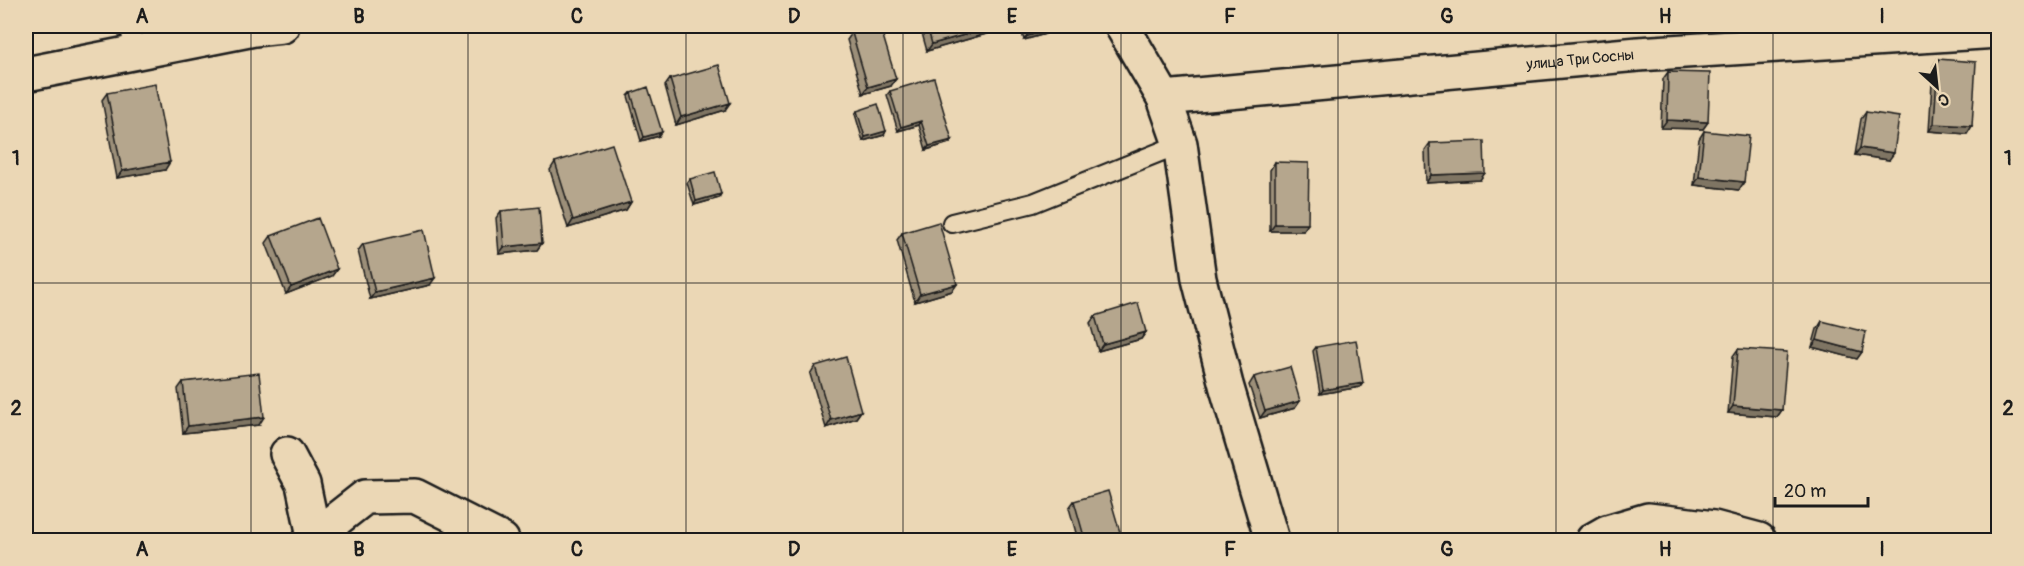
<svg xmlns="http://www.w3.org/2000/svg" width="2024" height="566" font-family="Pangolin,sans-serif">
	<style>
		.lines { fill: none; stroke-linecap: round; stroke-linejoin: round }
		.service-casing { stroke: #1c1c1c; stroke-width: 22 }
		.minor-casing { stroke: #1c1c1c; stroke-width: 38 }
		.service { stroke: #ebd7b5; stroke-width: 18 }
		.minor { stroke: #ebd7b5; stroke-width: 33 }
		.wall { fill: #9c8f79; stroke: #1c1c1c; stroke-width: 1.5 }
		.shaded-wall { fill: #7f7463; stroke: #1c1c1c; stroke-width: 1.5 }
		.building { fill: #b5a68d; stroke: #1c1c1c; stroke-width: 1.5 }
		.grid { fill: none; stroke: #1c1c1c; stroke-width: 1.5; stroke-opacity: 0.55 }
		.labels { text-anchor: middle; stroke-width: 4.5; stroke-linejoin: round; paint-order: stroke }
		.street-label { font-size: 15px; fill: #1c1c1c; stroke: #ebd7b5 }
		.neatline { fill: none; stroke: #1c1c1c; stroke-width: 2 }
		.grid-label { font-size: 20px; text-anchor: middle; font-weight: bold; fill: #1c1c1c }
	</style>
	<rect width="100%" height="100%" fill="#ebd7b5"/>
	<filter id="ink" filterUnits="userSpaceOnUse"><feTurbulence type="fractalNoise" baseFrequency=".0167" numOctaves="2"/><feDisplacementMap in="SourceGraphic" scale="12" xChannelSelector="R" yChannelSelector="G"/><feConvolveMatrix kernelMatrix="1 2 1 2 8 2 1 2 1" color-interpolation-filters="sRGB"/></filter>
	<g filter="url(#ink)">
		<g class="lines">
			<defs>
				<path id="service" d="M130,26L134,52
					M952,223L1033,203L1180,144"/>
				<g id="minor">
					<path d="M1122,26L1164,98L1180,144L1199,279L1226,385L1272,540"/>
					<path d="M26,74L254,29L282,26"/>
					<path id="s1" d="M1164,98L1638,54L1998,31"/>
					<path d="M287,454L303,484L314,536"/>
					<path d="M310,540L365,497L415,496L502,540"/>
					<path d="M1593,540L1607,532L1648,520L1714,528L1759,540"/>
				</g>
			</defs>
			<use href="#service" class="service-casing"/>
			<use href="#minor" class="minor-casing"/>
			<use href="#service" class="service"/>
			<use href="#minor" class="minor"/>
		</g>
		<path class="wall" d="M920,26H998L993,32L927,51Z
			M1020,26H1047L1048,30L1045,34L1024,40Z
			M852,33L891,86L863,94L847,40Z
			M1938,59L1972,126L1967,134L1929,131L1933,67Z
			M1668,72L1708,122L1703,129L1661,128L1663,79Z
			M670,79L725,110L676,125L665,86Z
			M890,91L952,140L949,143L926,150L919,125L898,131L887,95Z
			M107,93L165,170L117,178L102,100Z
			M631,93L659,136L641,141L628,96Z
			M857,111L886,131L884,135L863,141L855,114Z
			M1866,112L1889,160L1855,155L1861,119Z
			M1704,131L1739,190L1694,185L1699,139Z
			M1430,143L1480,180L1426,183L1425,150Z
			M555,162L631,202L626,210L568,228L550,170Z
			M1275,162L1303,231H1270V170Z
			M690,179L719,198L694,205L687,183Z
			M501,211L542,243L537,250L499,254L496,218Z
			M902,233L957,284L952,291L915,302L897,240Z
			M271,236L337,269L332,276L286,294L266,243Z
			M363,244L430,285L370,299L358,251Z
			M1095,316L1146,332L1141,339L1098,351L1090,323Z
			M1822,321L1862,352L1857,359L1812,347L1817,329Z
			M1316,347L1363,383L1360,387L1320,394L1313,351Z
			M1738,349L1782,410L1777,417L1728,413L1733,356Z
			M815,366L861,411L856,418L826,428L810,374Z
			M1254,377L1300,401L1295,408L1260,418L1249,385Z
			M183,382L259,425L183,433L178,389Z
			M1074,501L1121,540H1078L1069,508Z"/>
		<path class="shaded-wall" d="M996,26H998L993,32L927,51L932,44Z
			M1048,30L1045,34L1024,40L1027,36Z
			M896,79L891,86L863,94L868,87Z
			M730,103L725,110L676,125L681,117Z
			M1667,120L1708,122L1703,129L1661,128Z
			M921,121L919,125L898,131L901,127Z
			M1934,124L1972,126L1967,134L1929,131Z
			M886,131L884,135L863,141L865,137Z
			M662,132L659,136L641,141L644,137Z
			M952,140L949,143L926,150L929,146Z
			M1860,148L1894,153L1889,160L1855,155Z
			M170,162L165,170L117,178L122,171Z
			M1485,173L1480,180L1426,183L1431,175Z
			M1699,177L1744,182L1739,190L1694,185Z
			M721,194L719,198L694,205L696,201Z
			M631,202L626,210L568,228L573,220Z
			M1275,224H1308L1303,231H1270Z
			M542,243L537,250L499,254L504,247Z
			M337,269L332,276L286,294L291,287Z
			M435,278L430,285L370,299L375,292Z
			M957,284L952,291L915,302L920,294Z
			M1146,332L1141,339L1098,351L1103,344Z
			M1817,340L1862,352L1857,359L1812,347Z
			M1363,383L1360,387L1320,394L1323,390Z
			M1300,401L1295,408L1260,418L1265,411Z
			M1733,406L1782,410L1777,417L1728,413Z
			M861,411L856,418L826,428L831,420Z
			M264,417L259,425L183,433L188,426Z"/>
		<path class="building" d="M878,26H880L896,79L868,87L852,33Z
			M927,26H996L932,44Z
			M1024,26H1047L1048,30L1027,36Z
			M1938,59L1976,62L1972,126L1934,124Z
			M719,65L730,103L681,117L670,79Z
			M1668,72L1710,73L1708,122L1667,120Z
			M934,78L952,140L929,146L921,121L901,127L890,91Z
			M155,84L170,162L122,171L107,93Z
			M648,87L662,132L644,137L631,93Z
			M878,104L886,131L865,137L857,111Z
			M1866,112L1899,117L1894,153L1860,148Z
			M1704,131L1749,136L1744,182L1699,177Z
			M1484,141L1485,173L1431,175L1430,143Z
			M612,144L631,202L573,220L555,162Z
			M1275,162L1309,163L1308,224H1275Z
			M715,172L721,194L696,201L690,179Z
			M539,207L542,243L504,247L501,211Z
			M318,218L337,269L291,287L271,236Z
			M939,222L957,284L920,294L902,233Z
			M424,230L435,278L375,292L363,244Z
			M1138,303L1146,332L1103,344L1095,316Z
			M1822,321L1866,332L1862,352L1817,340Z
			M1356,340L1363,383L1323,390L1316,347Z
			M1738,349L1787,352L1782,410L1733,406Z
			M846,357L861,411L831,420L815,366Z
			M1290,367L1300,401L1265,411L1254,377Z
			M259,373L264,417L188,426L183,382Z
			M1108,491L1122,539L1116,540H1085L1074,501Z"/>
	</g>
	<path class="grid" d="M251,26V540M468,26V540M686,26V540M903,26V540M1121,26V540M1338,26V540M1556,26V540M1773,26V540M26,283H1998"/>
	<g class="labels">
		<g class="street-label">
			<text dy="5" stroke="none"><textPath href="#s1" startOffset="418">улица Три Сосны</textPath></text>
		</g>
	</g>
	<rect width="2024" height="566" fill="none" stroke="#ebd7b5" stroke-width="66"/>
	<g transform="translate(1937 87) rotate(153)" stroke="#ebd7b5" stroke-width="4.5" paint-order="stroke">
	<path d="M0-4.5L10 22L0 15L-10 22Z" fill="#1c1c1c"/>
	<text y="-9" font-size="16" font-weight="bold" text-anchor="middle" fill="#1c1c1c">С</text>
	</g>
	<path d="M1775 497v9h93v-9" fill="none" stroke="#1c1c1c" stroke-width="3"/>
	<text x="1784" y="497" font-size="18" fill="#1c1c1c" stroke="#ebd7b5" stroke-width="4.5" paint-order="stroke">20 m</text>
	<rect x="33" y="33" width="1958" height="500" class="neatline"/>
	<g class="grid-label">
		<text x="142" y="23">A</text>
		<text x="359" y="23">B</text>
		<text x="577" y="23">C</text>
		<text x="794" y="23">D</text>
		<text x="1012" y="23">E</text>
		<text x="1230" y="23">F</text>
		<text x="1447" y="23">G</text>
		<text x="1665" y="23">H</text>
		<text x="1882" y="23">I</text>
		<text x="16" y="165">1</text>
		<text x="2008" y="165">1</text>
		<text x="16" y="415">2</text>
		<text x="2008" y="415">2</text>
		<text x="142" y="556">A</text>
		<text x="359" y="556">B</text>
		<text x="577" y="556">C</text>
		<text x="794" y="556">D</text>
		<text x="1012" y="556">E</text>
		<text x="1230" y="556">F</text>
		<text x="1447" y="556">G</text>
		<text x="1665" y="556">H</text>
		<text x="1882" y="556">I</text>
	</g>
</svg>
